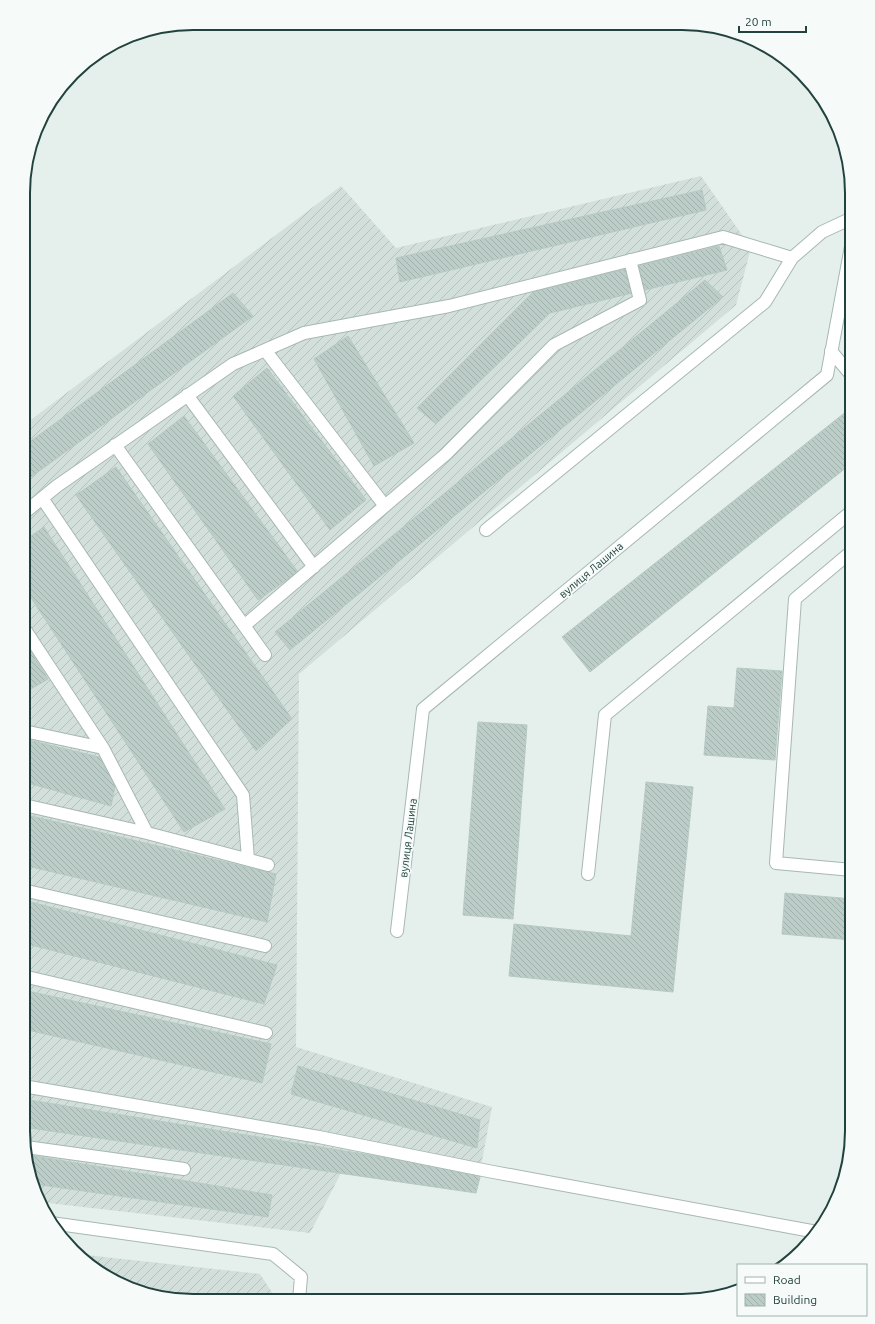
<svg xmlns="http://www.w3.org/2000/svg" width="875" height="1324" font-family="Ubuntu,sans-serif">
	<style>
		.industrial { fill: url(#industrial-furrows) }
		.building { fill: url(#building-back-hatch); stroke: #b6c9c3 }
		.lines { fill: none; stroke-linecap: round; stroke-linejoin: round }
		.lane-casing { stroke: #a7b8b3; stroke-width: 14 }
		.street-casing { stroke: #a7b8b3; stroke-width: 14 }
		.lane { stroke: #fff; stroke-width: 12 }
		.street { stroke: #fff; stroke-width: 12 }
		.labels { text-anchor: middle; stroke-width: 3.5; stroke-linejoin: round; paint-order: stroke }
		.street-label { font-size: 11px; fill: #22423d; stroke: #f6fbf9 }
		.rim { fill: none; stroke: #22423d; stroke-width: 2 }
	</style>
	<defs>
		<pattern id="industrial-furrows" width="10" height="10" patternUnits="userSpaceOnUse"><rect width="10" height="10" fill="#d3dfdb"/><path d="M-1 1l2-2M0 10L10 0M9 11l2-2" fill="none" stroke="#b5c1bd"/></pattern>
		<pattern id="building-back-hatch" width="6" height="6" patternUnits="userSpaceOnUse"><rect width="6" height="6" fill="#bccdc8"/><path d="M-1 5l2 2M0 0l6 6M5-1l2 2" fill="none" stroke="#a1b1ad"/></pattern>
	</defs>
	<rect width="100%" height="100%" fill="#e5efeb"/>
	<path class="industrial" d="M701,176L751,248L736,305L299,674L296,1047L492,1107L476,1193L341,1173L310,1233L39,1202L36,1196L23,1131L24,425L341,186L396,248Z
		M77,1254L260,1274L277,1300H171L128,1288L90,1266Z"/>
	<path class="building" d="M702,190L706,210L400,282L396,258Z
		M719,246L727,270L550,313L436,424L417,408L533,292Z
		M705,280L723,297L290,650L275,632Z
		M233,293L253,316L24,482V446Z
		M348,336L414,443L374,466L314,359Z
		M267,368L366,500L330,530L233,396Z
		M852,407V463L590,672L562,637Z
		M184,416L298,572L258,600L148,444Z
		M116,467L292,719L256,751L76,495Z
		M44,527L225,809L184,832L24,587V541Z
		M24,641L48,679L24,693Z
		M737,668L782,671L775,760L704,755L708,706L734,708Z
		M478,722L527,725L513,919L463,915Z
		M24,739L99,757L116,782L111,806L24,782Z
		M646,782L693,787L673,992L509,976L514,924L631,936Z
		M23,814L276,874L267,922L23,865Z
		M785,893L852,899V940L782,934Z
		M23,900L277,965L264,1004L23,943Z
		M23,990L271,1044L262,1083L23,1029Z
		M298,1066L480,1120L477,1148L291,1094Z
		M23,1099L481,1173L476,1193L23,1127Z
		M28,1155L272,1195L268,1217L34,1184Z"/>
	<g class="lines">
		<defs>
			<path id="lane" d="M265,350L385,506
				M831,351L852,376
				M187,395L314,567
				M115,445L265,655
				M42,498L243,795L248,859
				M24,513L57,486L233,364L304,333L449,306L723,237L792,258
				M486,530L765,302L792,258L822,232L852,218
				M245,625L446,454L554,345L640,300L630,260
				M24,628L103,748L147,833
				M24,731L103,748
				M24,805L147,833L268,865
				M852,870L776,863L795,599L852,551
				M588,874L605,715L852,511
				M23,890L265,946
				M23,976L266,1033
				M23,1086L319,1137L488,1171L817,1232
				M26,1147L184,1169
				M51,1223L273,1254L301,1277L299,1300"/>
			<path id="street" d="M397,931L423,709L827,375L852,241"/>
		</defs>
		<use href="#lane" class="lane-casing"/>
		<use href="#street" class="street-casing"/>
		<use href="#lane" class="lane"/>
		<use href="#street" class="street"/>
	</g>
	<g class="labels">
		<g class="street-label">
			<text transform="translate(591 570) rotate(-40)" y="4">вулиця Лашина</text>
			<text transform="translate(408 838) rotate(-83)" y="4">вулиця Лашина</text>
		</g>
	</g>
	<path d="M0 0H875V1324H0ZM193 30H682A163 163 0 0 1 845 193V1131A163 163 0 0 1 682 1294H193A163 163 0 0 1 30 1131V193A163 163 0 0 1 193 30Z" fill="#f6fbf9" fill-rule="evenodd"/>
	<path class="rim" d="M193 30H682A163 163 0 0 1 845 193V1131A163 163 0 0 1 682 1294H193A163 163 0 0 1 30 1131V193A163 163 0 0 1 193 30Z"/>
	<rect x="737" y="1264" width="130" height="52" fill="#f6fbf9" stroke="#a1b1ae"/>
	<rect x="745" y="1277" width="20" height="6" fill="#ffffff" stroke="#a1b1ae"/>
	<text x="773" y="1284" font-size="12" fill="#22423d">Road</text>
	<rect x="745" y="1294" width="20" height="12" fill="url(#building-back-hatch)" stroke="#a1b1ae"/>
	<text x="773" y="1304" font-size="12" fill="#22423d">Building</text>
	<path d="M739 26v6h67v-6" fill="none" stroke="#22423d" stroke-width="2"/>
	<text x="745" y="26" font-size="12" fill="#22423d" stroke="#f6fbf9" stroke-width="3" paint-order="stroke">20 m</text>
</svg>
